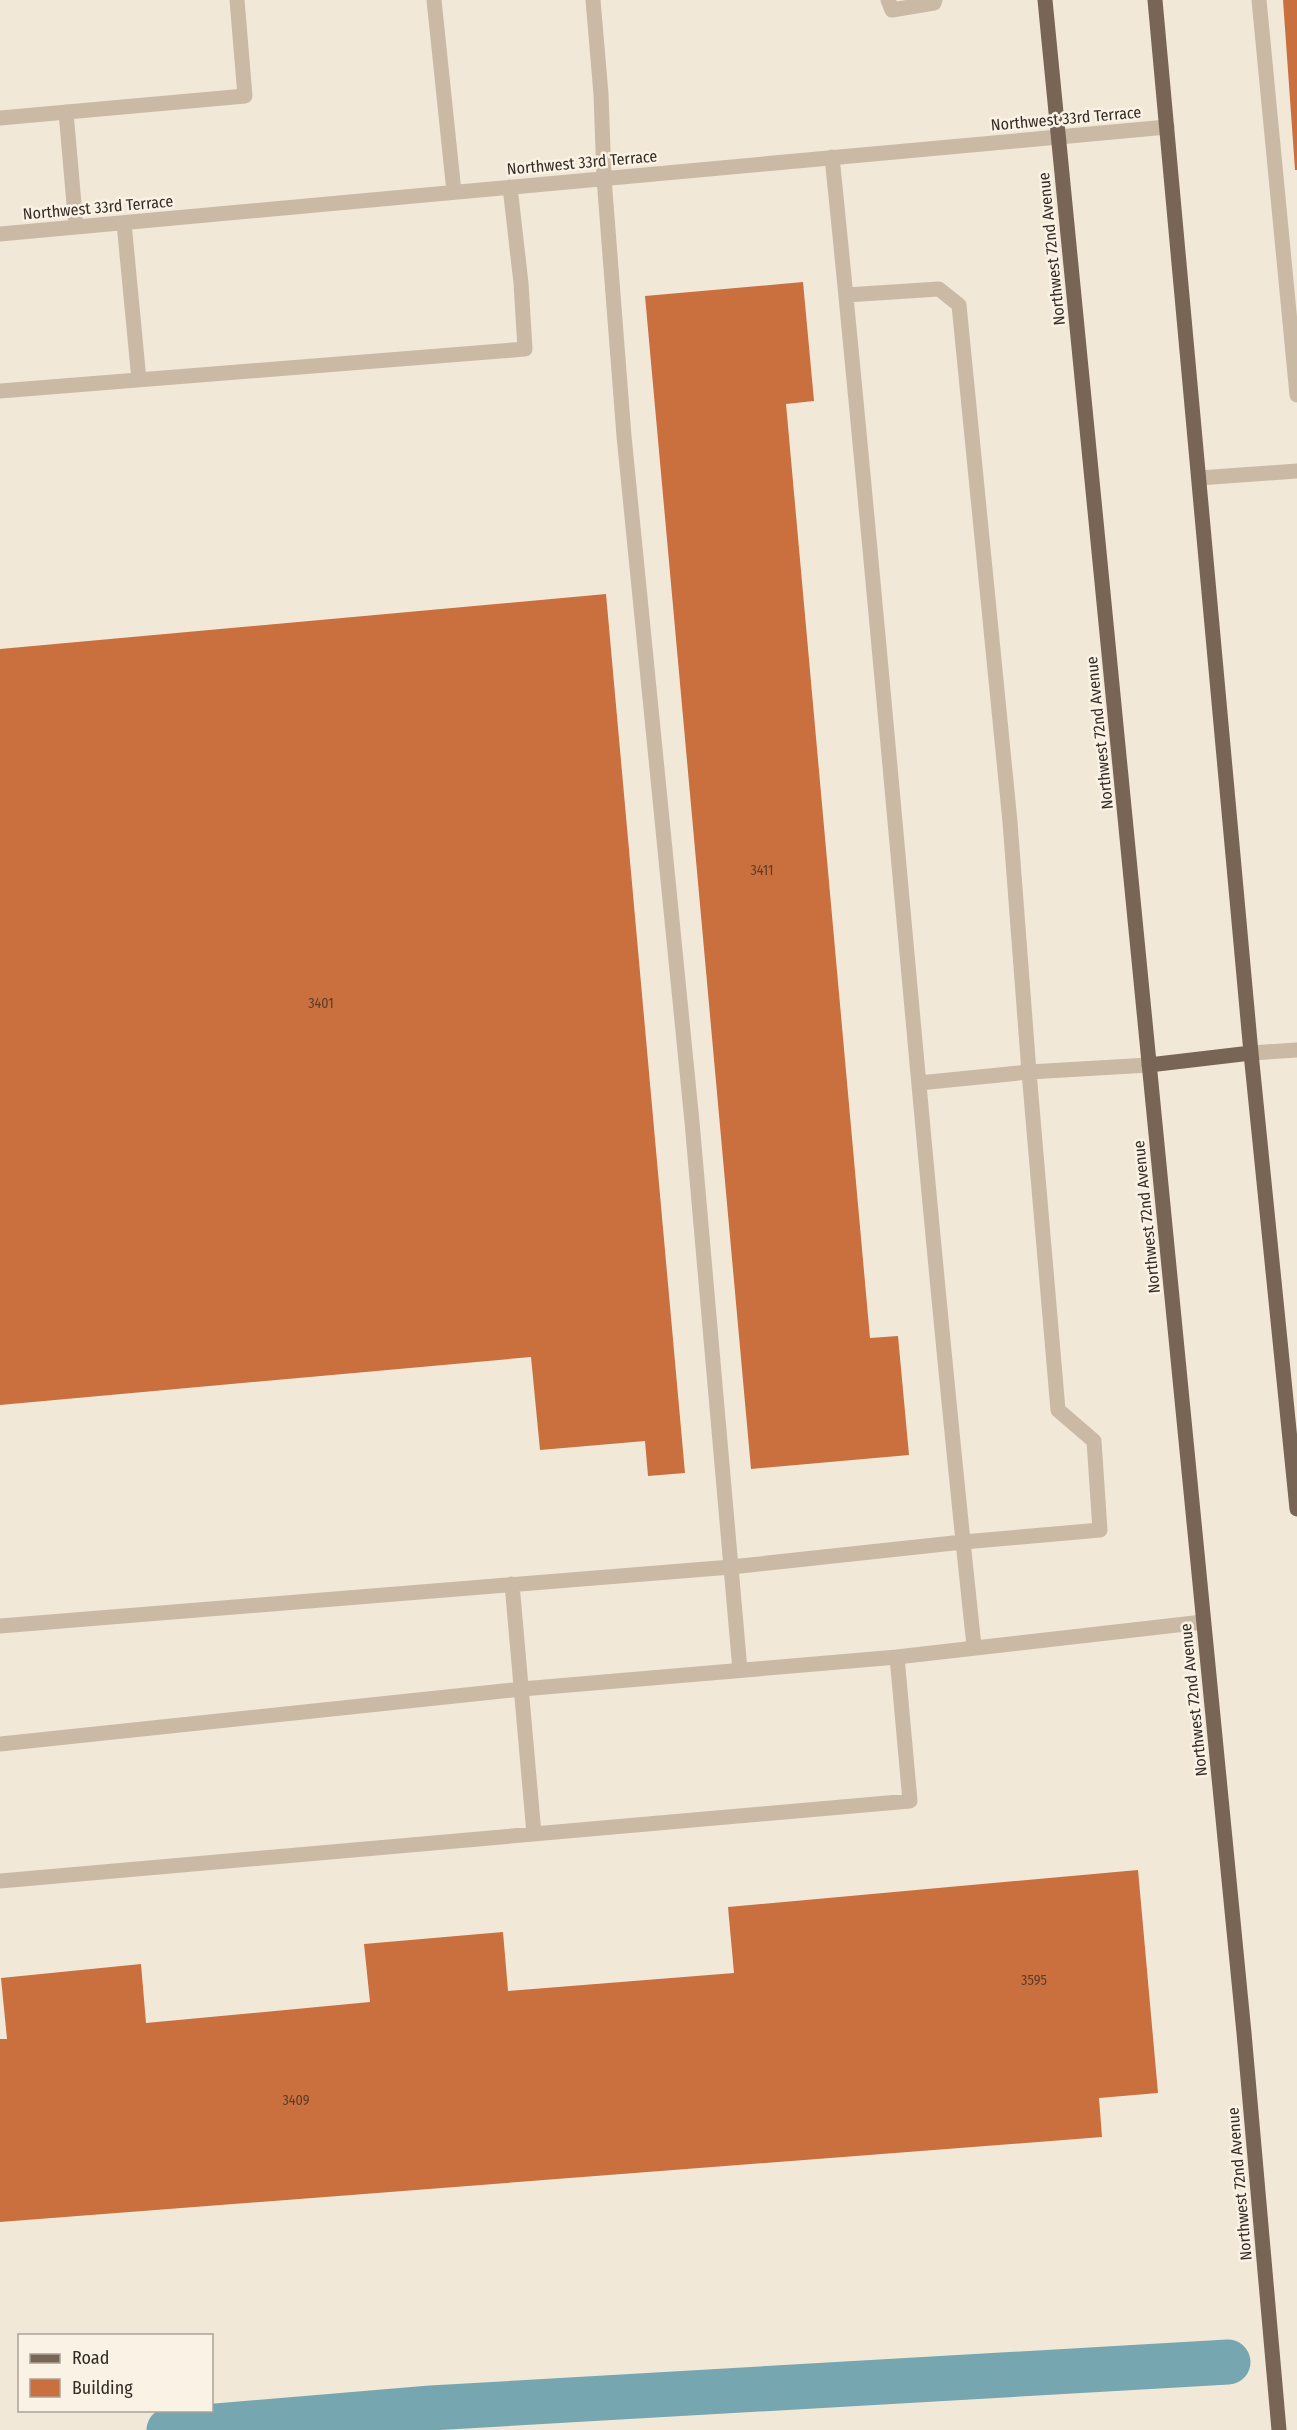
<svg xmlns="http://www.w3.org/2000/svg" width="1297" height="2430" font-family="'Fira Sans Condensed',sans-serif">
	<style>
		.lines { fill: none; stroke-linecap: round; stroke-linejoin: round }
		.canal { stroke: #76a7b0; stroke-width: 45 }
		.building { fill: #ca6f3e }
		.minor { stroke: #cab9a4; stroke-width: 15 }
		.major { stroke: #786556; stroke-width: 15 }
		.labels { text-anchor: middle; stroke-width: 5; stroke-linejoin: round; paint-order: stroke }
		.number-label { font-size: 14px; fill: #5a3d2c }
		.street-label { font-size: 16px; fill: #352c26; stroke: #faf2e4 }
	</style>
	<rect width="100%" height="100%" fill="#f2e8d8"/>
	<g class="lines">
		<path class="canal" d="M169,2430L431,2408L1228,2362"/>
	</g>
	<path class="building" d="M1283,0H1297V170H1295Z
		M803,282L814,401L786,404L870,1338L898,1336L909,1455L751,1469L645,296Z
		M606,594L685,1473L648,1476L645,1441L540,1450L531,1357L0,1405V649Z
		M1138,1870L1158,2093L1099,2098L1102,2137L0,2222V2039H7L1,1978L141,1964L146,2023L370,2002L364,1944L503,1932L508,1991L734,1973L728,1907Z"/>
	<g class="lines">
		<path class="minor" d="M434,0L454,192
			M593,0L601,94L604,178L624,436L692,1122L740,1670
			M888,0L892,10L934,3L935,0
			M1259,0L1297,395
			M66,112L76,227
			M0,118L245,96L237,0
			M832,157C883,653 921,1150 974,1646
			M124,223L139,380
			M0,234L1167,127
			M0,391L525,349L521,283L510,187
			M1199,478L1297,471
			M1251,1053L1297,1050
			M919,1083L1029,1072L1149,1065
			M512,1584L534,1834
			M0,1626L731,1567L963,1542L1100,1530L1094,1441L1058,1410L1029,1072L1010,822L959,305L939,289L846,295
			M0,1744L522,1689L897,1657L1203,1622
			M0,1881L910,1801L897,1657"/>
		<path class="major" d="M1045,0L1244,2033L1279,2430
			M1155,0L1251,1053L1297,1509
			M1149,1065L1251,1053"/>
	</g>
	<g class="labels">
		<g class="number-label">
			<text x="762" y="875">3411</text>
			<text x="321" y="1008">3401</text>
			<text x="1034" y="1985">3595</text>
			<text x="296" y="2105">3409</text>
		</g>
		<g class="street-label">
			<text transform="translate(1066 118) rotate(-5)" y="6">Northwest 33rd Terrace</text>
			<text transform="translate(582 162) rotate(-5)" y="6">Northwest 33rd Terrace</text>
			<text transform="translate(98 207) rotate(-5)" y="6">Northwest 33rd Terrace</text>
			<text transform="translate(1051 249) rotate(-96)" y="6">Northwest 72nd Avenue</text>
			<text transform="translate(1099 733) rotate(-96)" y="6">Northwest 72nd Avenue</text>
			<text transform="translate(1146 1217) rotate(-96)" y="6">Northwest 72nd Avenue</text>
			<text transform="translate(1193 1700) rotate(-96)" y="6">Northwest 72nd Avenue</text>
			<text transform="translate(1239 2184) rotate(-95)" y="6">Northwest 72nd Avenue</text>
		</g>
	</g>
	<rect x="18" y="2334" width="195" height="78" fill="#faf2e4" stroke="#aba398" stroke-width="1.5"/>
	<rect x="30" y="2354" width="30" height="9" fill="#786556" stroke="#aba398" stroke-width="1.5"/>
	<text x="72" y="2364" font-size="18" fill="#352c26">Road</text>
	<rect x="30" y="2379" width="30" height="18" fill="#ca6f3e" stroke="#aba398" stroke-width="1.5"/>
	<text x="72" y="2394" font-size="18" fill="#352c26">Building</text>
</svg>
